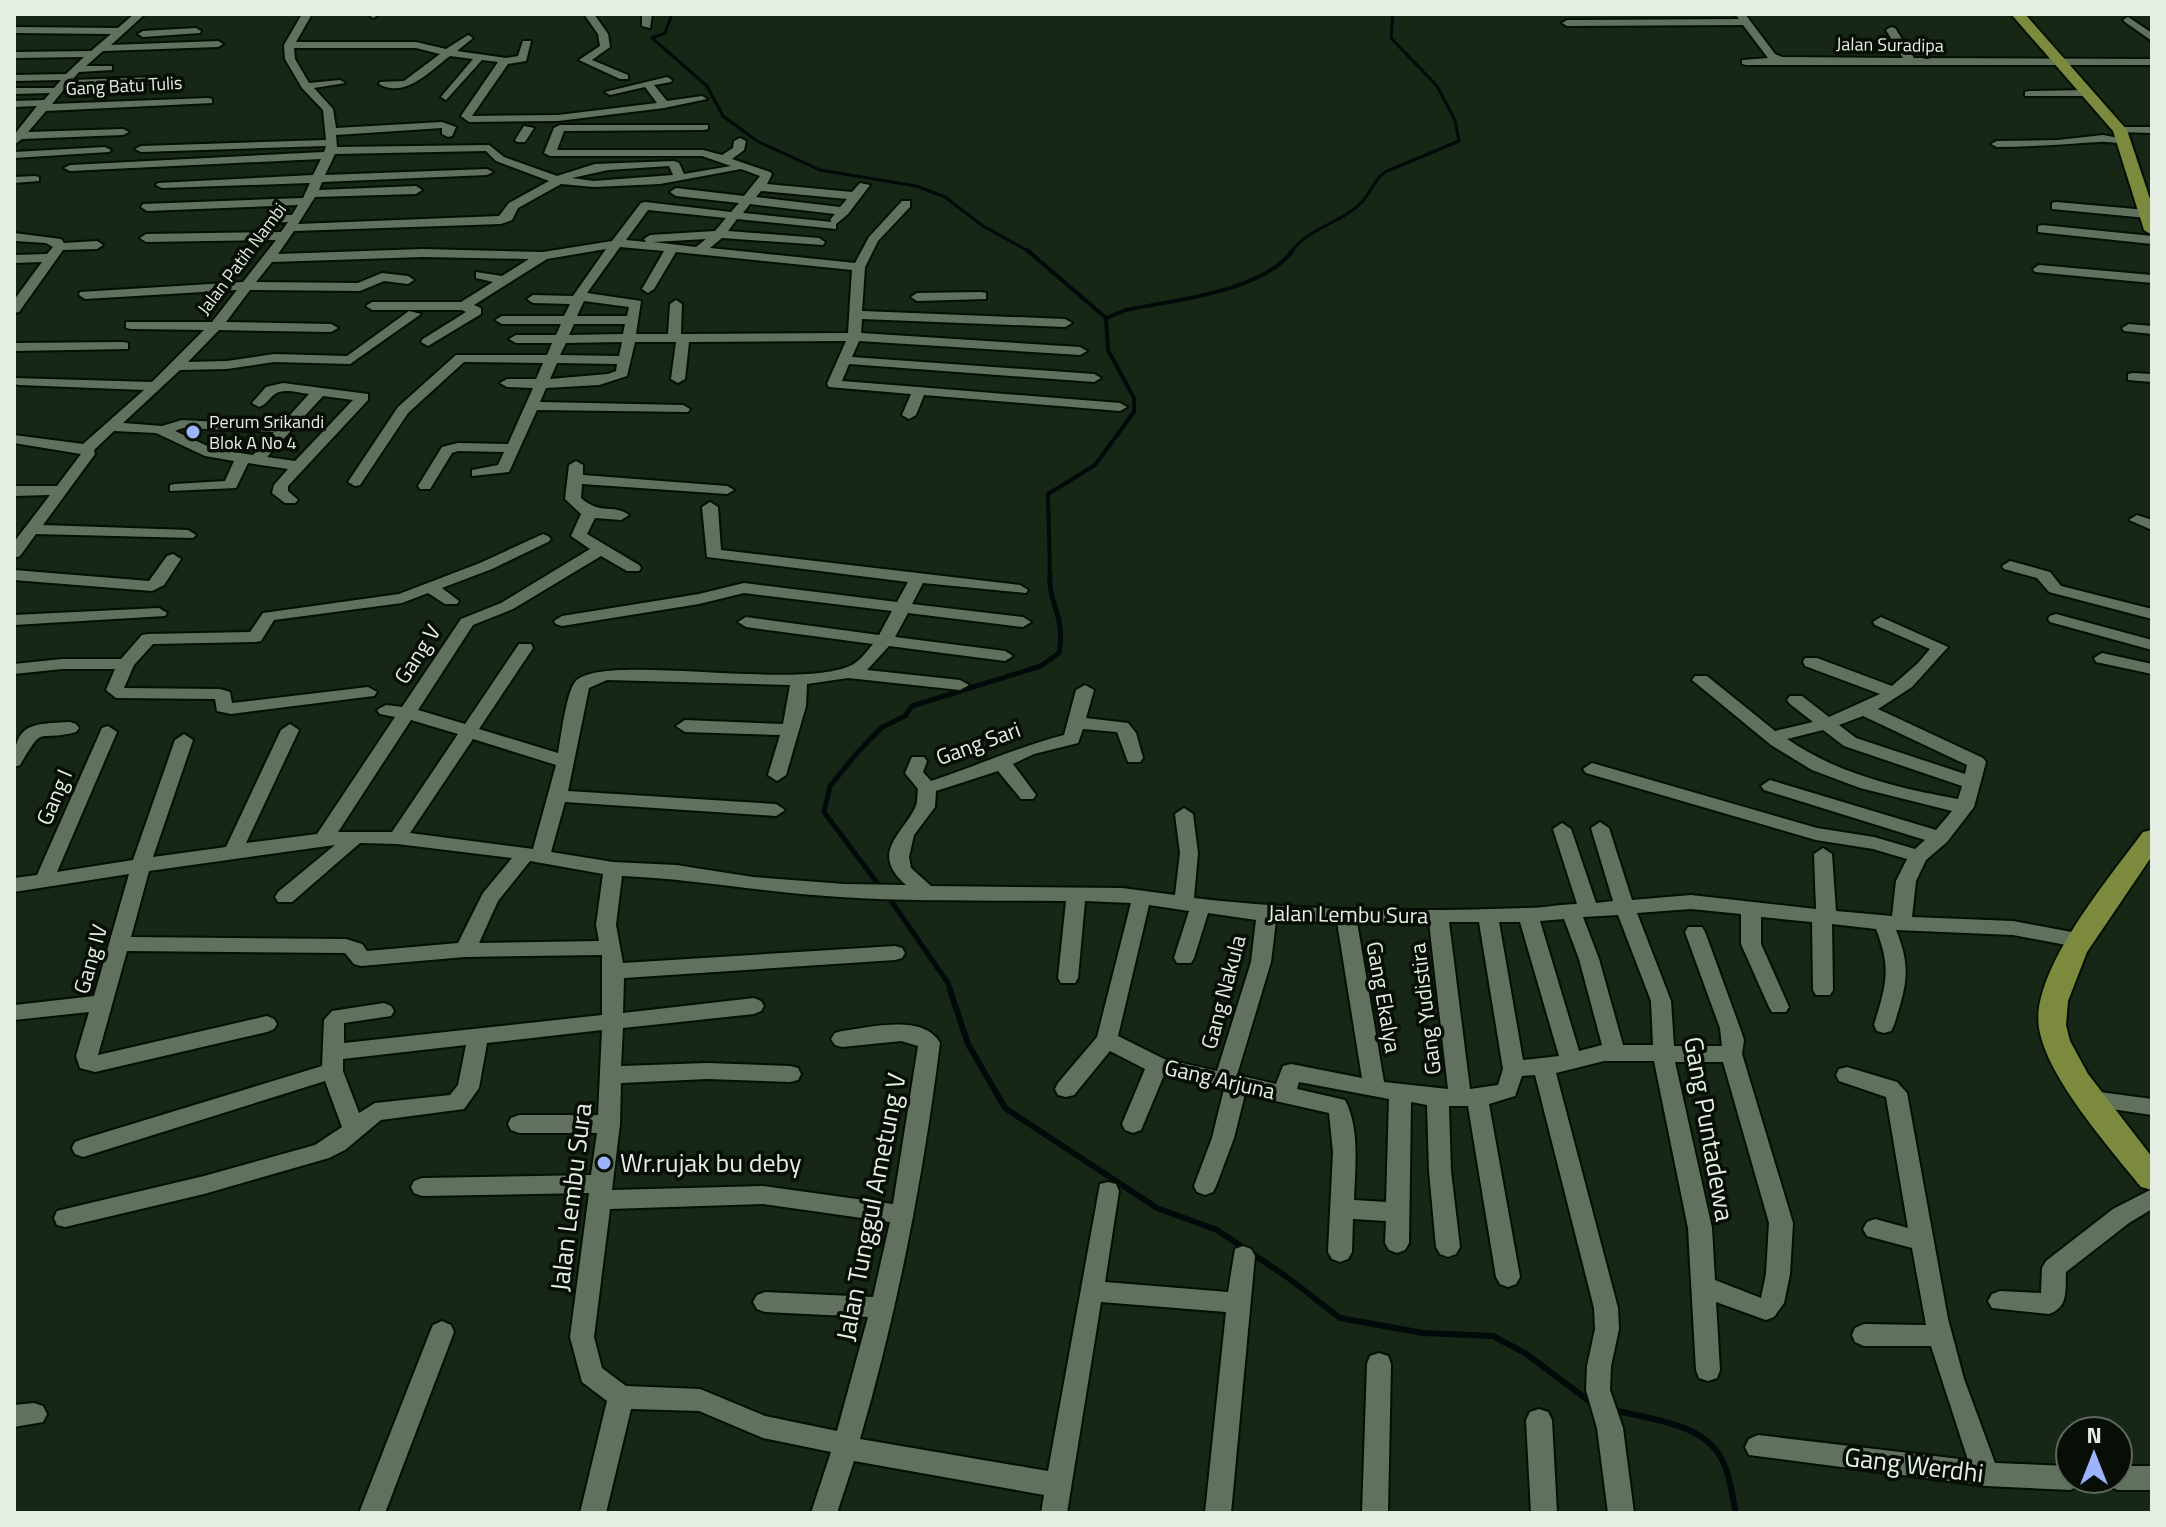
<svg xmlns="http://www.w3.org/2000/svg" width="2166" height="1527" font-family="'Titillium Web',sans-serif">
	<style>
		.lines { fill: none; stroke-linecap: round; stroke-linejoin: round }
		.stream-far3 { stroke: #010a0a; stroke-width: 3 }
		.stream-far2 { stroke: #010a0a; stroke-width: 4 }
		.stream-far1 { stroke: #010a0a; stroke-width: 5 }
		.stream { stroke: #010a0a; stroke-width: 6 }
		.minor-casing { stroke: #030f02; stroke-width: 4 }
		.major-casing { stroke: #030f02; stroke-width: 4 }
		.minor { fill: #60725e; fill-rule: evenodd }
		.major { fill: #7b8a3d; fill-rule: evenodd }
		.poi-dot { fill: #9bb4fd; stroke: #070e06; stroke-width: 3 }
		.labels { text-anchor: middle; stroke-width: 7; stroke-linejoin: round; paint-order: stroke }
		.far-street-label { font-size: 18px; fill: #e4eee2; stroke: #070e06 }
		.far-poi-label { font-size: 18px; fill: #e4eee2; stroke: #070e06; text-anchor: start }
		.street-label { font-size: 22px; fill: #e4eee2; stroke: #070e06 }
		.near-street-label { font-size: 26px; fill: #e4eee2; stroke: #070e06 }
		.near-poi-label { font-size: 26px; fill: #e4eee2; stroke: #070e06; text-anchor: start }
	</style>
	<rect width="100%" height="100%" fill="#172715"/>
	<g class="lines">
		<path class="stream-far3" d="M672,14L665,33L652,38L707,86L723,116L757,141L820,170L916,186L945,197L983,226L1030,252
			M1291,252C1308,228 1342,223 1362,202C1371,192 1374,180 1385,172L1459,141L1455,120L1437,86L1391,38L1393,14"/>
		<path class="stream-far2" d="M1027,250L1106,318
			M1050,576L1048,494L1095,465L1134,412V398L1108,350L1106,318L1126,310C1173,300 1264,292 1293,250"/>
		<path class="stream-far1" d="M881,888L824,812L830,786L857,753L881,728L905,716L912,706L1041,666L1059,653C1066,615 1048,605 1050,574
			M887,895L948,983L951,992"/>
		<path class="stream" d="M950,990L968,1044L1005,1108L1157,1208L1217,1230L1287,1277L1340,1318L1423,1333L1493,1336L1525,1353L1593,1404
			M1614,1410C1648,1419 1703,1423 1721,1458C1730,1474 1732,1495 1736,1513"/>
		<defs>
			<path id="minor" d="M134,14H145L111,45L218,41L223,44L218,47L103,51L86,66H112V70L79,72L72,80L155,77L160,80L155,83L66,87L52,104L208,98L212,99V103L46,111L28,132L123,129L129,132L123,135L22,139L14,145V135L37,106L14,107V101L44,100L50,93L14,94V88H54L61,80L14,81V75L66,74L84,57L14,58V52L91,51L111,34L14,33V27L118,28Z
				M302,14H312L296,42H416L446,49L468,35L473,38L457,51L506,58L518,56L523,41H531L526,61L508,64L472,116L558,115L657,103L645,87L610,95L605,92L667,77L672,80L671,82L654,85L667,101L702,96L707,99L664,108L558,121L469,122L461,116L498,62L482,60L446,100L441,97L473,59L450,56C430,71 405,99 379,84L380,82L404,81L440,54L416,48H294L295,59L309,83L340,80L345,83L314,88L333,109L336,128L442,122L456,127L452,136L448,137L442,134V128L336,135L337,147L489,145L504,157L557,176L595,164L674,161L679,163L684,174L731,166L702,156H550L544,153L554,128L560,125H708V129L704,130L564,131L557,150H703L722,155L733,148L734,141L740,138L746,141L744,150L732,159L770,172L772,174L767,184L852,192L860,183L870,185L848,214L836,224V229L737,219L728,231L819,238L825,242L823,245L722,238L710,248L855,263L869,237L902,201H910V207L878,241L865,267L862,311L1065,319L1072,323L1065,327L862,319L861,333L1080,347L1087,351L1080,355L859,341L852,357L1094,374L1101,378L1094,382L849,364L842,381L1120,403L1127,407L1120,411L924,395L916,415L909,419L902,415L911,394L829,387L827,384L846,341L689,342L685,379L678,383L671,379L676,342H635L627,376L599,385L546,388L540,402L683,405L690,409L688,412L537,410L509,472L472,476V470L498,465L504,452L458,451L452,453L430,489H420L418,486L442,447L458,443L508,444L533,388L507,387L500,383L507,379H536L543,363L464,362L408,413L360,485L355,486L348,482L398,407L456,355H547L552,343H516L509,339L516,335H556L561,324H502L495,320L502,316H564L570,304L533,303L527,299L533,295L573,296L606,249L547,259L474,305L481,308V314L428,346L421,342L423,339L466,312L462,310H372L366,306L372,302H461L493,282L476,278V272L502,276L529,259L423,257L272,262L256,282L358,283L382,273L408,276L414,280L408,284L384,281L360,291L250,290L226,322L331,324L338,328L331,332L219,330L188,362L227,361L274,354L347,356L409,311L421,314L350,364L274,362L227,369L180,370L123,423L162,426L182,420L281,425L309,394C299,393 283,388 275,394C268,399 267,404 259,407L252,403L266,387L283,383L368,394V400L288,486V491L298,500L295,503H285L272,493L274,485L288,469L248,463L236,488L170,491V485L175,484L225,481L234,461L205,456L156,433L114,431L94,450L95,454L43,525L188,530L196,535L193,538L36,534L20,556L14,558V542L50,495L14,496V486H57L81,454L14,443V435L83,444L144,390L19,385L14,384V378L152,382L204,330L131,329L126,328V322H212L237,290L85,299L79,295L80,292L243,282L276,240L146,242L140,238L146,234L281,232L288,222L272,223L266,219L272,215H292L298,205L147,211L141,207L143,204L303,198L310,183L162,188L156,185L158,183L313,175L321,159L70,171L64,168L70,165L324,152L326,146L141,152L135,149L141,146L326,140L323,110L302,88L285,59L284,45ZM486,151L496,161L549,181L509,203L499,216L298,224L315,197L416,194L422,190L416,186L319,190L322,182L487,175L493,172L487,169L325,175L335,154ZM669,166L673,175L594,181L572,178L608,170ZM741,169L760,176L744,196L676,188L670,192L676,196L739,203L731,212L645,202L641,203L612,241L543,252L423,249L278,254L294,231L501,224L512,220L518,208L561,184L594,187L660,184ZM761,191L847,199L840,207L756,197ZM750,204L835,214L830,220L832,222L743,213ZM648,210L726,218L715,231L650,235L644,239L646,242L626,240ZM706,239L696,247L653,242ZM620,247L664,251L642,289L648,293L654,289L676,252L852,270L848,333L681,334L682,304L676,300L670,304L668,334H636L641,301L587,293ZM584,301L629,307L627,316H577ZM574,324H625L623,334L569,335ZM622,342L619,356L560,355L566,343ZM557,363L617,364L616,371L608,374L550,379ZM323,396L353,400L295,461L267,457ZM183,428L274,432L253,455L214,449L175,431Z
				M368,14H378V15L373,18Z
				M584,14H594L608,34L610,47L592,60L628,75V79H620L579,60L600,46L598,34Z
				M642,14H652L650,28L642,26Z
				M1735,14H1745L1775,54L1782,57L1903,58L1886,30L1891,27L1895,28L1914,58L2152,59V65H1746L1742,64V60L1768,58L1743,25L1567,26L1562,23L1567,20L1739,19Z
				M2128,17L2152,33V41L2125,22L2123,20Z
				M196,28L201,31L200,33L143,37L138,34L143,31Z
				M2029,91L2088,90L2093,93L2088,96H2025V92Z
				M524,126L534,128L525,142H517L515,140Z
				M2120,127H2152V133L2116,132L2114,130Z
				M2103,135L2130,140C2121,146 2110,141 2099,142C2065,144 2031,147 1997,147L1991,144L1997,141L2058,140Z
				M105,147L111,150L109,152L14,158V152Z
				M35,176L39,177V181L14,183V177Z
				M2056,202L2147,210L2152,215L2147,218L2052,209V203Z
				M2042,225L2152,236V244L2038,232V226Z
				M14,233L61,239L64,243L97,241L103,245L97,249L63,250L19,312L14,313V300L42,262L14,263V255L47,254L53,247L46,243L14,241Z
				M2039,265L2152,275V283L2035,272L2033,269Z
				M981,292L986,293V299L917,301L911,297L917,293Z
				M2129,324L2152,326V334L2124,331L2122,328Z
				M123,342L128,343V349L14,351V343Z
				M2133,373L2152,374V382L2128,380V374Z
				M576,461L583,465V475L727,486L734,490L727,494L582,484L581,498C602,516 612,503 629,515L621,520L595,518L587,534L639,565L641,568L639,571H627L601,556L513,609L473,625L418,710L465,724L519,644H531L533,648L479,729L558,753C561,737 566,694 575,682C600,651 797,692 852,665C861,660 867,651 873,644L746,627L738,622L746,617L879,635L892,611L744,593L699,604L562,626L556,624L554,621L562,616L699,594L744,583L897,602L908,582L707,557L702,507L710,502L718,507L721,550L1020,585L1028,590L1026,593L923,583L912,604L1023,617L1031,622L1023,627L908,613L895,637L1005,651L1013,656L1005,661L889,646L867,670L960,680L969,685L960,690L848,678L807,684L806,706L786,775L777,781L768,775L780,735L685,732L676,726L685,720L783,724L790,685L607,680L589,688L568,791L776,804L785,810L776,816L565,802L551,852L613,862L676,865L753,877L844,884L906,885C870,853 901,836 915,808C918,803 917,795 918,789L905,773L912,757H924L927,761L923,772L931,781C976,766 1018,747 1064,735L1076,690L1085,685L1094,690L1086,718L1128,723L1136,733L1143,758L1140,762H1128L1117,732L1083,729L1078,743L1034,754L1013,764L1036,795L1033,799H1021L998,771L936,791L935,807L914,835L909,857L911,868L931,886L1122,888L1175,895L1180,853L1175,814L1184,808L1193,814L1198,853L1194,898C1304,911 1417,912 1527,908C1544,908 1561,904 1577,904L1553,829L1562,823L1571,829L1596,903L1613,901L1591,828L1600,822L1609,828L1632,900L1691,895L1816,909L1814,854L1823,848L1832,854L1836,911L1892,916L1896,881L1907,859L1873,849L1816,840L1586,773L1583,769L1592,763L1817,828L1874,837L1915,849L1925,840L1764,790L1761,786L1770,780L1936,830L1952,811L1860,788L1812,770L1771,745L1692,680L1695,676H1707L1775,731L1813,722L1790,704L1787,700L1790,696H1802L1829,717L1880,694L1805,666L1803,662L1805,658H1817L1892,686L1918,663L1930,649L1875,625L1873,622L1881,617L1948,647L1912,687L1878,709L1983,758L1986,762L1974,807L1947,842L1926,860L1916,881L1912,917L2013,921L2082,934L2089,936L2092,941L2089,946L2082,948L2013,935L1896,930C1912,969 1906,986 1894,1025L1891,1031L1884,1033L1877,1031L1874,1025C1886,985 1892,969 1876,929L1832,924L1833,990L1830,995H1816L1813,990L1812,922L1761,917V944L1789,1007L1786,1012H1772L1769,1007L1741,944V914L1691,909L1637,913L1671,1001L1674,1046H1722L1720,1028L1685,932L1688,927H1702L1705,932L1740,1028L1744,1040L1742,1054L1793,1223L1790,1274L1784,1303L1774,1317L1766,1320L1716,1302L1720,1370L1717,1378L1708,1381L1699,1378L1696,1370L1688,1228L1654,1061H1604L1556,1073L1618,1308L1619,1329L1611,1366L1610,1390L1623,1428L1634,1513H1608L1597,1428L1586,1390L1587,1366L1595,1329L1594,1308L1535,1075L1522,1076L1515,1096L1489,1104L1520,1277L1516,1284L1508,1287L1500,1284L1496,1277L1468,1106H1449L1451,1171L1460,1247L1456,1254L1448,1257L1440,1254L1436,1247L1429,1171L1427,1105L1411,1102L1409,1243L1405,1250L1397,1253L1389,1250L1385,1243L1386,1221L1353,1219L1352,1252L1348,1259L1340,1262L1332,1259L1328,1252L1333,1152L1329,1113L1245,1094L1234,1138L1216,1186L1213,1192L1205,1195L1197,1192L1194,1186L1212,1138L1224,1089L1164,1075L1141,1130L1133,1133L1125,1130L1122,1124L1145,1069L1110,1051L1074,1095L1066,1097L1058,1095L1055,1089L1058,1083L1097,1037L1131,903L1085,901L1078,978L1075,983H1061L1058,978L1066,901C991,900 915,902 840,897C767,893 695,879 622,876L616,925L623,963L895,946L902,948L905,953L902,958L895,960L624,978L623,1013L754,998L761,1001L764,1006L761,1011L754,1014L623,1028L621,1066L707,1063L790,1066L798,1068L801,1074L798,1080L790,1082L707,1079L621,1083L620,1124L612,1190L763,1186L893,1204L918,1046L901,1041L842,1047L835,1045L831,1039L835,1033L842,1031C869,1028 923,1013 940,1043C923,1178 898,1309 860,1439L1048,1471L1100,1184L1108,1182L1116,1184L1119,1191L1105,1282L1228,1292L1235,1249L1243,1246L1251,1249L1255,1256L1231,1513H1205L1226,1312L1101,1302L1067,1513H1041L1044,1495L854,1461L837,1513H811L831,1452L763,1438L699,1411L631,1409L606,1513H580L607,1401L582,1382L570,1337L589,1193L422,1196L414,1193L411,1187L414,1181L422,1178L591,1175L597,1133H519L511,1130L508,1124L511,1118L519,1115H598L602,1030L487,1043L479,1088L464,1109L381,1120L345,1150L329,1158L204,1194L65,1227L57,1225L54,1218L57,1211L65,1209L204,1176L315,1145L342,1127L325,1081L83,1157L75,1154L72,1148L75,1142L83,1139L322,1066L324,1020L332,1011L384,1003L391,1006L394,1011L391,1016L344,1023V1043L602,1015V955L465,957L361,966L354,964L345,953L127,951L98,1055L267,1016L274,1019L277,1024L274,1029L267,1032L95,1072L80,1068L76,1056L89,1012L14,1020L15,1005L94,996L129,874L14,892V878L37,875L102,728L108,726L117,732L57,872L133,860L175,740L184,734L193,740L153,857L226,847L281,730L290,724L299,730L246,843L317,834L395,717L380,714L377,710L386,705L402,707L461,619L501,603L590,549L571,536L581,514L565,499L569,465ZM1863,716L1967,765L1965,774L1856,738L1839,725ZM411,720L458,734L392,832H338ZM1823,730L1844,746L1962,786L1958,799C1897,788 1838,774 1787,739ZM473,739L556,765L533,849L410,833ZM360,843L397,844L512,858L483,893L458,943L367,951L362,944L346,939L131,937L149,871L335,845L278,892L275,897L278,902H292ZM530,861L603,874L596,925L599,941L479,943L498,901ZM1149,905L1189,911L1174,958L1177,963H1191L1194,958L1208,913L1256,920L1251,962L1217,1071L1164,1059L1118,1036ZM1618,915L1651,1001L1653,1045H1623L1599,959L1583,917ZM1564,919L1579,959L1602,1045L1579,1051L1540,921ZM1276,921L1337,922L1362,1078L1291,1064L1283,1066L1276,1084L1237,1075L1271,962ZM1357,922H1429L1448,1089L1384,1082ZM1449,922H1479L1503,1069L1498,1085L1470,1089ZM1499,922H1520L1559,1056L1523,1060ZM466,1045L458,1085L450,1095L375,1103L359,1113L343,1071V1059ZM1675,1062H1723L1769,1223L1766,1274L1761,1298L1715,1280L1712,1228ZM1299,1082L1389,1099L1386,1202L1354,1200C1355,1168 1360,1129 1345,1100L1297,1089ZM763,1204L890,1222L873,1297L765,1292L757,1295L753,1302L757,1309L765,1312L868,1317L837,1431L765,1416L700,1389L626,1386L602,1368L594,1337L610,1209Z
				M2137,515L2152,520V530L2129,520Z
				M543,534L548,536L551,539L548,542L492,569L442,588L459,601L457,604H445L428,593L402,603L274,620L261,641L255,642L153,644L134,665L124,688L220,689L230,692L232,703L368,687L377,692L374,696L231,714L217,711L215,699L116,698L106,690L115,669H62L14,674V664L62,659H121L142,635L148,634L250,632L263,613L399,594L480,563Z
				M173,554L181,559L164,585L152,591L14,580V570L149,581L167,556Z
				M2010,561L2050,572L2061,586L2152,609V619L2049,592L2037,578L2004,569L2002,566Z
				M159,608L167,613L165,616L14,625V615Z
				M2056,614L2152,640V650L2050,622L2048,619L2050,616Z
				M2102,653L2152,664V674L2096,662L2094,658Z
				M70,722L76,724L79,728L76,732C34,743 46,722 20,765L14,767C14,723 31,724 70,722Z
				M1847,1067L1897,1082L1907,1093L1948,1319L1964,1379L1995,1463L2070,1466V1479H2082L2079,1486L2070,1490L1986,1486L1749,1455L1745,1447L1749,1439L1758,1435L1968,1460L1931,1346H1864L1855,1342L1852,1335L1855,1328L1864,1324L1926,1325L1912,1248L1867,1236L1863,1229L1867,1222L1875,1219L1908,1228L1886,1097L1839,1081L1836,1075L1839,1069Z
				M2092,1091L2152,1099V1115L2084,1105L2081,1099L2084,1093Z
				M2152,1189V1209L2129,1223L2066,1272C2065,1290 2069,1307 2049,1314L1992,1308L1988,1301L1992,1294L2000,1291L2041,1293L2042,1268L2046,1261L2113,1209Z
				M442,1321L451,1325L454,1332L385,1513H359L430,1332L433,1325Z
				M1379,1353L1388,1356L1391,1364L1388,1513H1362L1367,1364L1370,1356Z
				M34,1403L43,1406L47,1414L43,1422L14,1427V1405Z
				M1539,1409L1548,1412L1552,1420L1557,1513H1531L1526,1420L1530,1412Z
				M2118,1466H2152V1490H2118L2109,1486L2106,1479H2118Z"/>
			<path id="major" d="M2011,14H2025L2127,130L2152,205V235L2144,230L2113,131Z
				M2152,830V856L2087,952L2068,1001L2066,1025L2070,1041L2088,1074L2152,1157V1190L2141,1187C2110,1148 2047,1078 2039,1028C2030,971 2110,877 2143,832Z"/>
		</defs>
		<use href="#minor" class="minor-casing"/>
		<use href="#major" class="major-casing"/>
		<use href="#minor" class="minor"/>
		<use href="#major" class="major"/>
	</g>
	<g class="poi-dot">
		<circle cx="193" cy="432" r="8"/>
		<circle cx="604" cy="1163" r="8"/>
	</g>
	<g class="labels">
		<g class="far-street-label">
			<text transform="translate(1890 45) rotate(1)" y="6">Jalan Suradipa</text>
			<text transform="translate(124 86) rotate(-3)" y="6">Gang Batu Tulis</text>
			<text transform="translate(242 259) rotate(-53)" y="6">Jalan Patih Nambi</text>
		</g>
		<g class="far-poi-label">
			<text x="209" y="428">Perum Srikandi<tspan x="209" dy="21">Blok A No 4</tspan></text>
		</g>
		<g class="street-label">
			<text transform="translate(417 654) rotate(-57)" y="8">Gang V</text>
			<text transform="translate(978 743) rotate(-20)" y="8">Gang Sari</text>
			<text transform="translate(54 797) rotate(-67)" y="8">Gang I</text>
			<text transform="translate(1348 914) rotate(1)" y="8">Jalan Lembu Sura</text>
			<text transform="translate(90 959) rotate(-74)" y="8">Gang IV</text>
			<text transform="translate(1223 992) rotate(-75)" y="8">Gang Nakula</text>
			<text transform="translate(1384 997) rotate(80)" y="8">Gang Ekalya</text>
			<text transform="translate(1425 1009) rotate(-97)" y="8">Gang Yudistira</text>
			<text transform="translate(1220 1079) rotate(13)" y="8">Gang Arjuna</text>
		</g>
		<g class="near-street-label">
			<text transform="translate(1709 1129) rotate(80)" y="9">Gang Puntadewa</text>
			<text transform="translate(571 1197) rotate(-83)" y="9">Jalan Lembu Sura</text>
			<text transform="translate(871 1207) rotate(-79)" y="9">Jalan Tunggul Ametung V</text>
			<text transform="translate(1914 1465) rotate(7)" y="9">Gang Werdhi</text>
		</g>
		<g class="near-poi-label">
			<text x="620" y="1172">Wr.rujak bu deby</text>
		</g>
	</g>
	<rect width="2166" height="1527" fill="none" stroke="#e4eee2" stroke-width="32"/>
	<g transform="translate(2094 1455)"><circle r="38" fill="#070e06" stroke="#5f685e" stroke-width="2"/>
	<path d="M0-6L14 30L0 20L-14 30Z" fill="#9bb4fd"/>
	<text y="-12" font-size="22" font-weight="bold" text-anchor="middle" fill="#e4eee2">N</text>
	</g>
</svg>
